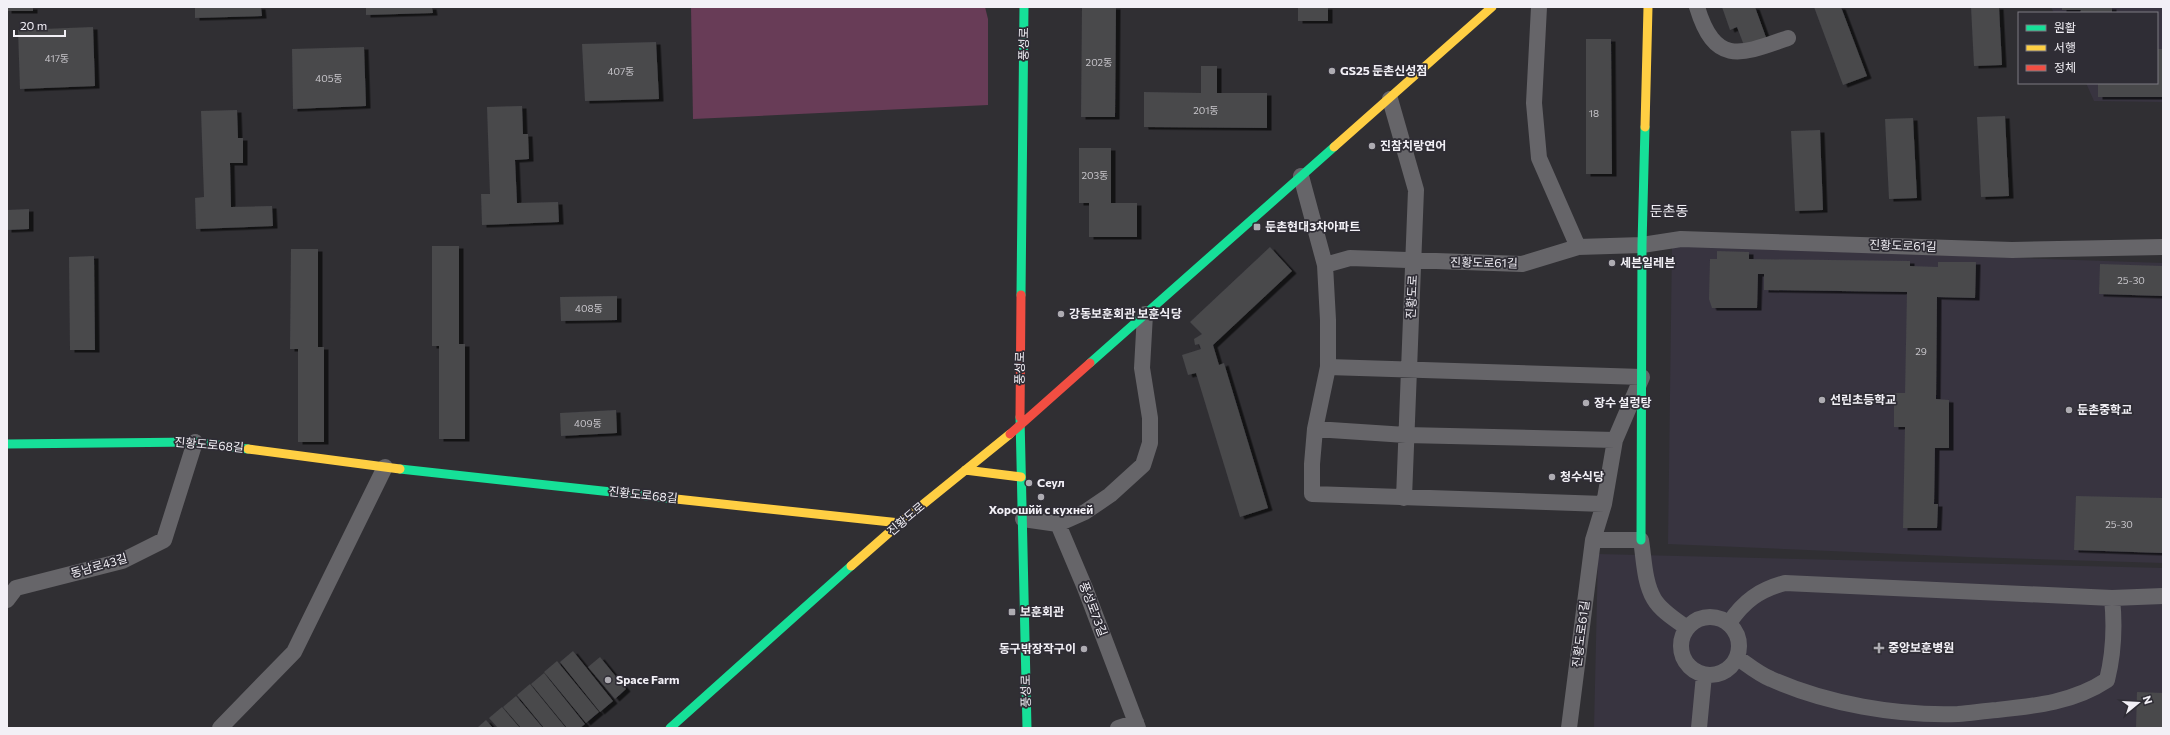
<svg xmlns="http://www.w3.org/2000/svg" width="2170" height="735" font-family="Commissioner,'Noto Sans KR',sans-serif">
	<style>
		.built { fill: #383440 }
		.green { fill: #683c57 }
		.building { fill: #48484b; filter: url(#shadow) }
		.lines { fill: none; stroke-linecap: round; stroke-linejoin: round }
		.street { stroke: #666569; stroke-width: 16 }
		.fast { stroke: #16e098; stroke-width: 9 }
		.slow { stroke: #ffcf43; stroke-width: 9 }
		.jam { stroke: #f24e42; stroke-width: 9 }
		.poi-dot { fill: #aeacb2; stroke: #2f2d35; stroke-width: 1.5 }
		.labels { text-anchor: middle; stroke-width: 3.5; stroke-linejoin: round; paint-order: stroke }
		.number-label { font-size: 10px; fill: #c8c6cb }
		.street-label { font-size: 12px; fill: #f2f0f6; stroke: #2f2d35 }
		.poi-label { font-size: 12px; font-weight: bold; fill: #f2f0f6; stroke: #2f2d35; text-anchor: start }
		.quarter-label { font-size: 14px; fill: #f2f0f6; stroke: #2f2d35 }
	</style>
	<defs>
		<filter id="shadow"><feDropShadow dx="4.5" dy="2.5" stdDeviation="0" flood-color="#0009"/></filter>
	</defs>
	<rect width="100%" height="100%" fill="#302f33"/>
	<path class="built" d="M2051,7H2163V102L2094,101L2086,83H2157V13H2054Z
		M1672,246L2163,263V563L1970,557L1668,544Z
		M1598,554L2163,568V728H1594Z"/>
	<path class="green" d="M691,7H985L988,19V105L693,119Z"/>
	<path class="building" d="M7,7H33V11H7Z
		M195,7H261L262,16L195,18Z
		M366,7H432L433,13L366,15Z
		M1082,7H1116L1115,117H1081Z
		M1298,7H1328V21H1298Z
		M1722,7H1755L1767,40L1745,48L1737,27L1730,30Z
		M1814,7H1841L1867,76L1843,85Z
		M1971,7H1999L2002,65L1974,66Z
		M2062,7H2112V13H2080L2081,10H2062Z
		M93,27L95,86L20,89L18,30Z
		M1586,39H1611L1612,174H1586Z
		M656,42L659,99L585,101L582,44Z
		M364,47L366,106L293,109L292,49Z
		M2157,49H2163V97H2098V83H2157Z
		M1201,66H1217V93H1267V128L1144,127V92L1201,93Z
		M522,106L523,134H528L529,159L515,160L517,203L558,202L559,222L482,225L481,194H490L487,107Z
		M237,110L238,138H243V163H230L231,207L272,206L273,226L196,229L195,198L204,197L201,111Z
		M2005,116L2009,196L1981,197L1977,117Z
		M1913,118L1917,198L1889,199L1885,119Z
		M1820,130L1823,210L1795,211L1791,131Z
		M1079,148H1111V203H1137V237H1089V203H1079Z
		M29,209V229L7,230V210Z
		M432,246H459V344H465V439H439V346H432Z
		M1270,247L1292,271L1213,345L1219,365L1224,363L1268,508L1240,517L1196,373L1188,375L1182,355L1201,349L1199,344L1195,345L1194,339L1202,334L1190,322Z
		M291,249H318V347H324V442H298V349H290Z
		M1717,251L1749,252V259L1910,261V266L1938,267V262H1976L1975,298L1937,297L1936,399L1949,400V448H1935L1934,504H1938L1937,528H1903L1905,427H1894V393H1905L1907,292L1764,290V274H1758L1757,308H1712L1709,299L1710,259H1717Z
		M94,256L95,350H70L69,257Z
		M2100,264L2163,266V296L2099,294Z
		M617,296V320L561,321L560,297Z
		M616,410L617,433L561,436L560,413Z
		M2076,496L2163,498V553L2074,550Z
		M573,651L613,701L600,712L560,662Z
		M600,657L626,689L615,699L588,667Z
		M557,661L599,712L586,723L544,672Z
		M544,673L585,724L580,728H567L531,684Z
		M530,684L566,728H544L517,695Z
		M2137,692L2163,693V728H2136Z
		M516,696L543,728H521L503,707Z
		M502,707L520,728H498L489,718Z
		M486,720L493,728H477Z"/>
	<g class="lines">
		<path class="street" d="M1539,7L1534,103L1539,158L1578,247
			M1697,7C1715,66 1740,55 1788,38
			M1390,99L1416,190L1404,498
			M1301,176L1325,265L1328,320V367L1315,429L1312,464V494L1604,504
			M1325,265L1350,258L1522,264L1578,247L1642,245L1681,239L2012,250L2163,247
			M1328,367L1642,377L1615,440L1604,504L1593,540L1569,728
			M1315,429L1406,435L1615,440
			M1023,519L1058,524L1085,588L1138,728
			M1058,524L1085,512L1110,495L1143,465L1150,443V418L1142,368L1145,314
			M1593,540H1641C1644,558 1644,582 1654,599C1661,611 1676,620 1687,628
			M2112,598L2163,596
			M7,600L16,588L122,561L164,540L195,442
			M1681 646a29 29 0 1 1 58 0a29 29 0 1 1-58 0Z
			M1729,623C1744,601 1759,590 1785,583L2112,598C2115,627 2114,652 2107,680C2074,702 2036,706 1997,710C1984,711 1971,713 1958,714C1897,716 1827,704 1771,679C1759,674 1748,665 1738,658
			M220,728L294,652L385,467
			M1118,728L1136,722
			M1699,728L1704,675"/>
		<path class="fast" d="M1021,295L1024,7
			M1090,363L1334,147
			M1020,417L1027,728
			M7,444L195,442L248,449
			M400,469L676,499
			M1641,540L1642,245L1645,127
			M670,728L851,566"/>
		<path class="slow" d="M1645,127L1648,7
			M1334,147L1492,7
			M248,449L400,469
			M965,470L1021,477
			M676,499L900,523
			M851,566L900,523L1010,434"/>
		<path class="jam" d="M1020,417L1021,295
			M1010,434L1090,363"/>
	</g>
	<g class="poi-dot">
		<circle cx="1332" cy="71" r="4"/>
		<circle cx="1372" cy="146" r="4"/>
		<rect x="1253" y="223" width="8" height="8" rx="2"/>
		<circle cx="1612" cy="263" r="4"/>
		<circle cx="1061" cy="314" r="4"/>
		<circle cx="1822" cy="400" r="4"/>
		<circle cx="1586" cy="403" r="4"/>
		<circle cx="2069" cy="410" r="4"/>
		<circle cx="1552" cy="477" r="4"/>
		<circle cx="1029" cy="483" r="4"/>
		<circle cx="1041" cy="497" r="4"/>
		<rect x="1008" y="608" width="8" height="8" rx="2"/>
		<path d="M1877 642h4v4h4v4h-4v4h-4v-4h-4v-4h4z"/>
		<circle cx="1084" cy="649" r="4"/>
		<circle cx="608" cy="680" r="4"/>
	</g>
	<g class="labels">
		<g class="number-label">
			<text x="57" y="62">417동</text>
			<text x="1099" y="66">202동</text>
			<text x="621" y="75">407동</text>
			<text x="329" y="82">405동</text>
			<text x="1206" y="114">201동</text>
			<text x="1594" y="117">18</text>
			<text x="1095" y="179">203동</text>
			<text x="2131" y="284">25-30</text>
			<text x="589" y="312">408동</text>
			<text x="1921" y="355">29</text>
			<text x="588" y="427">409동</text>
			<text x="2119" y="528">25-30</text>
		</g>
		<g class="street-label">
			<text transform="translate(1024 44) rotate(-89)" y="4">풍성로</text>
			<text transform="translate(1903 246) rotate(2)" y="4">진황도로61길</text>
			<text transform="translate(1484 263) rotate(1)" y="4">진황도로61길</text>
			<text transform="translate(1412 297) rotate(-87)" y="4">진황도로</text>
			<text transform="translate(1020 368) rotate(-89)" y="4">풍성로</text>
			<text transform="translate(209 445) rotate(5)" y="4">진황도로68길</text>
			<text transform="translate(643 495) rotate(6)" y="4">진황도로68길</text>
			<text transform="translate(906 519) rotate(-40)" y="4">진황도로</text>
			<text transform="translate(99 566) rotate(-16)" y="4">동남로43길</text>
			<text transform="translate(1093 609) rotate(69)" y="4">풍성로73길</text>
			<text transform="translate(1581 634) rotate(-83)" y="4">진황도로61길</text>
			<text transform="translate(1026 691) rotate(-91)" y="4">풍성로</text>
		</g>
		<g class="poi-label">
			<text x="1340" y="75">GS25 둔촌신성점</text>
			<text x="1380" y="150">진참치랑연어</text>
			<text x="1265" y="231">둔촌현대3차아파트</text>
			<text x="1620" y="267">세븐일레븐</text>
			<text x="1069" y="318">강동보훈회관 보훈식당</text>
			<text x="1830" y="404">선린초등학교</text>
			<text x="1594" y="407">장수 설렁탕</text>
			<text x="2077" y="414">둔촌중학교</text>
			<text x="1560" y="481">청수식당</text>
			<text x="1037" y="487">Сеул</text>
			<text x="1041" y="514" text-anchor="middle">Хорошйй с кухней</text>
			<text x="1020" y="616">보훈회관</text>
			<text x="1888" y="652">중앙보훈병원</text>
			<text x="1076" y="653" text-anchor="end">동구밖장작구이</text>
			<text x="616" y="684">Space Farm</text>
		</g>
		<g class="quarter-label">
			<text x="1669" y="216">둔촌동</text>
		</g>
	</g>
	<rect width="2170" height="735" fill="none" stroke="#f2f0f6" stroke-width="16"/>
	<rect x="2018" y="12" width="140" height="72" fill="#2f2d35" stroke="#7d7b82"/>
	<rect x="2026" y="25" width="20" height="6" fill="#16e098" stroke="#7d7b82"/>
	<text x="2054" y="32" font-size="12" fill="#f2f0f6">원활</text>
	<rect x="2026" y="45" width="20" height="6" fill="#ffcf43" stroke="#7d7b82"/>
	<text x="2054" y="52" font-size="12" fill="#f2f0f6">서행</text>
	<rect x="2026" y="65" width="20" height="6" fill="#f24e42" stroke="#7d7b82"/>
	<text x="2054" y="72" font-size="12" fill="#f2f0f6">정체</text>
	<g transform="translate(2138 703) rotate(72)" stroke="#2f2d35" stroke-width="3" paint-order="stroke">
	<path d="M0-3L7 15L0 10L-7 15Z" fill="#f2f0f6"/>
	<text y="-6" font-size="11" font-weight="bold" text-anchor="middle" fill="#f2f0f6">N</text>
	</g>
	<path d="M14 30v6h51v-6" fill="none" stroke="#f2f0f6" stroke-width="2"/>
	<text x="20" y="30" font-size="12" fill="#f2f0f6" stroke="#2f2d35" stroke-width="3" paint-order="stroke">20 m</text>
</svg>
